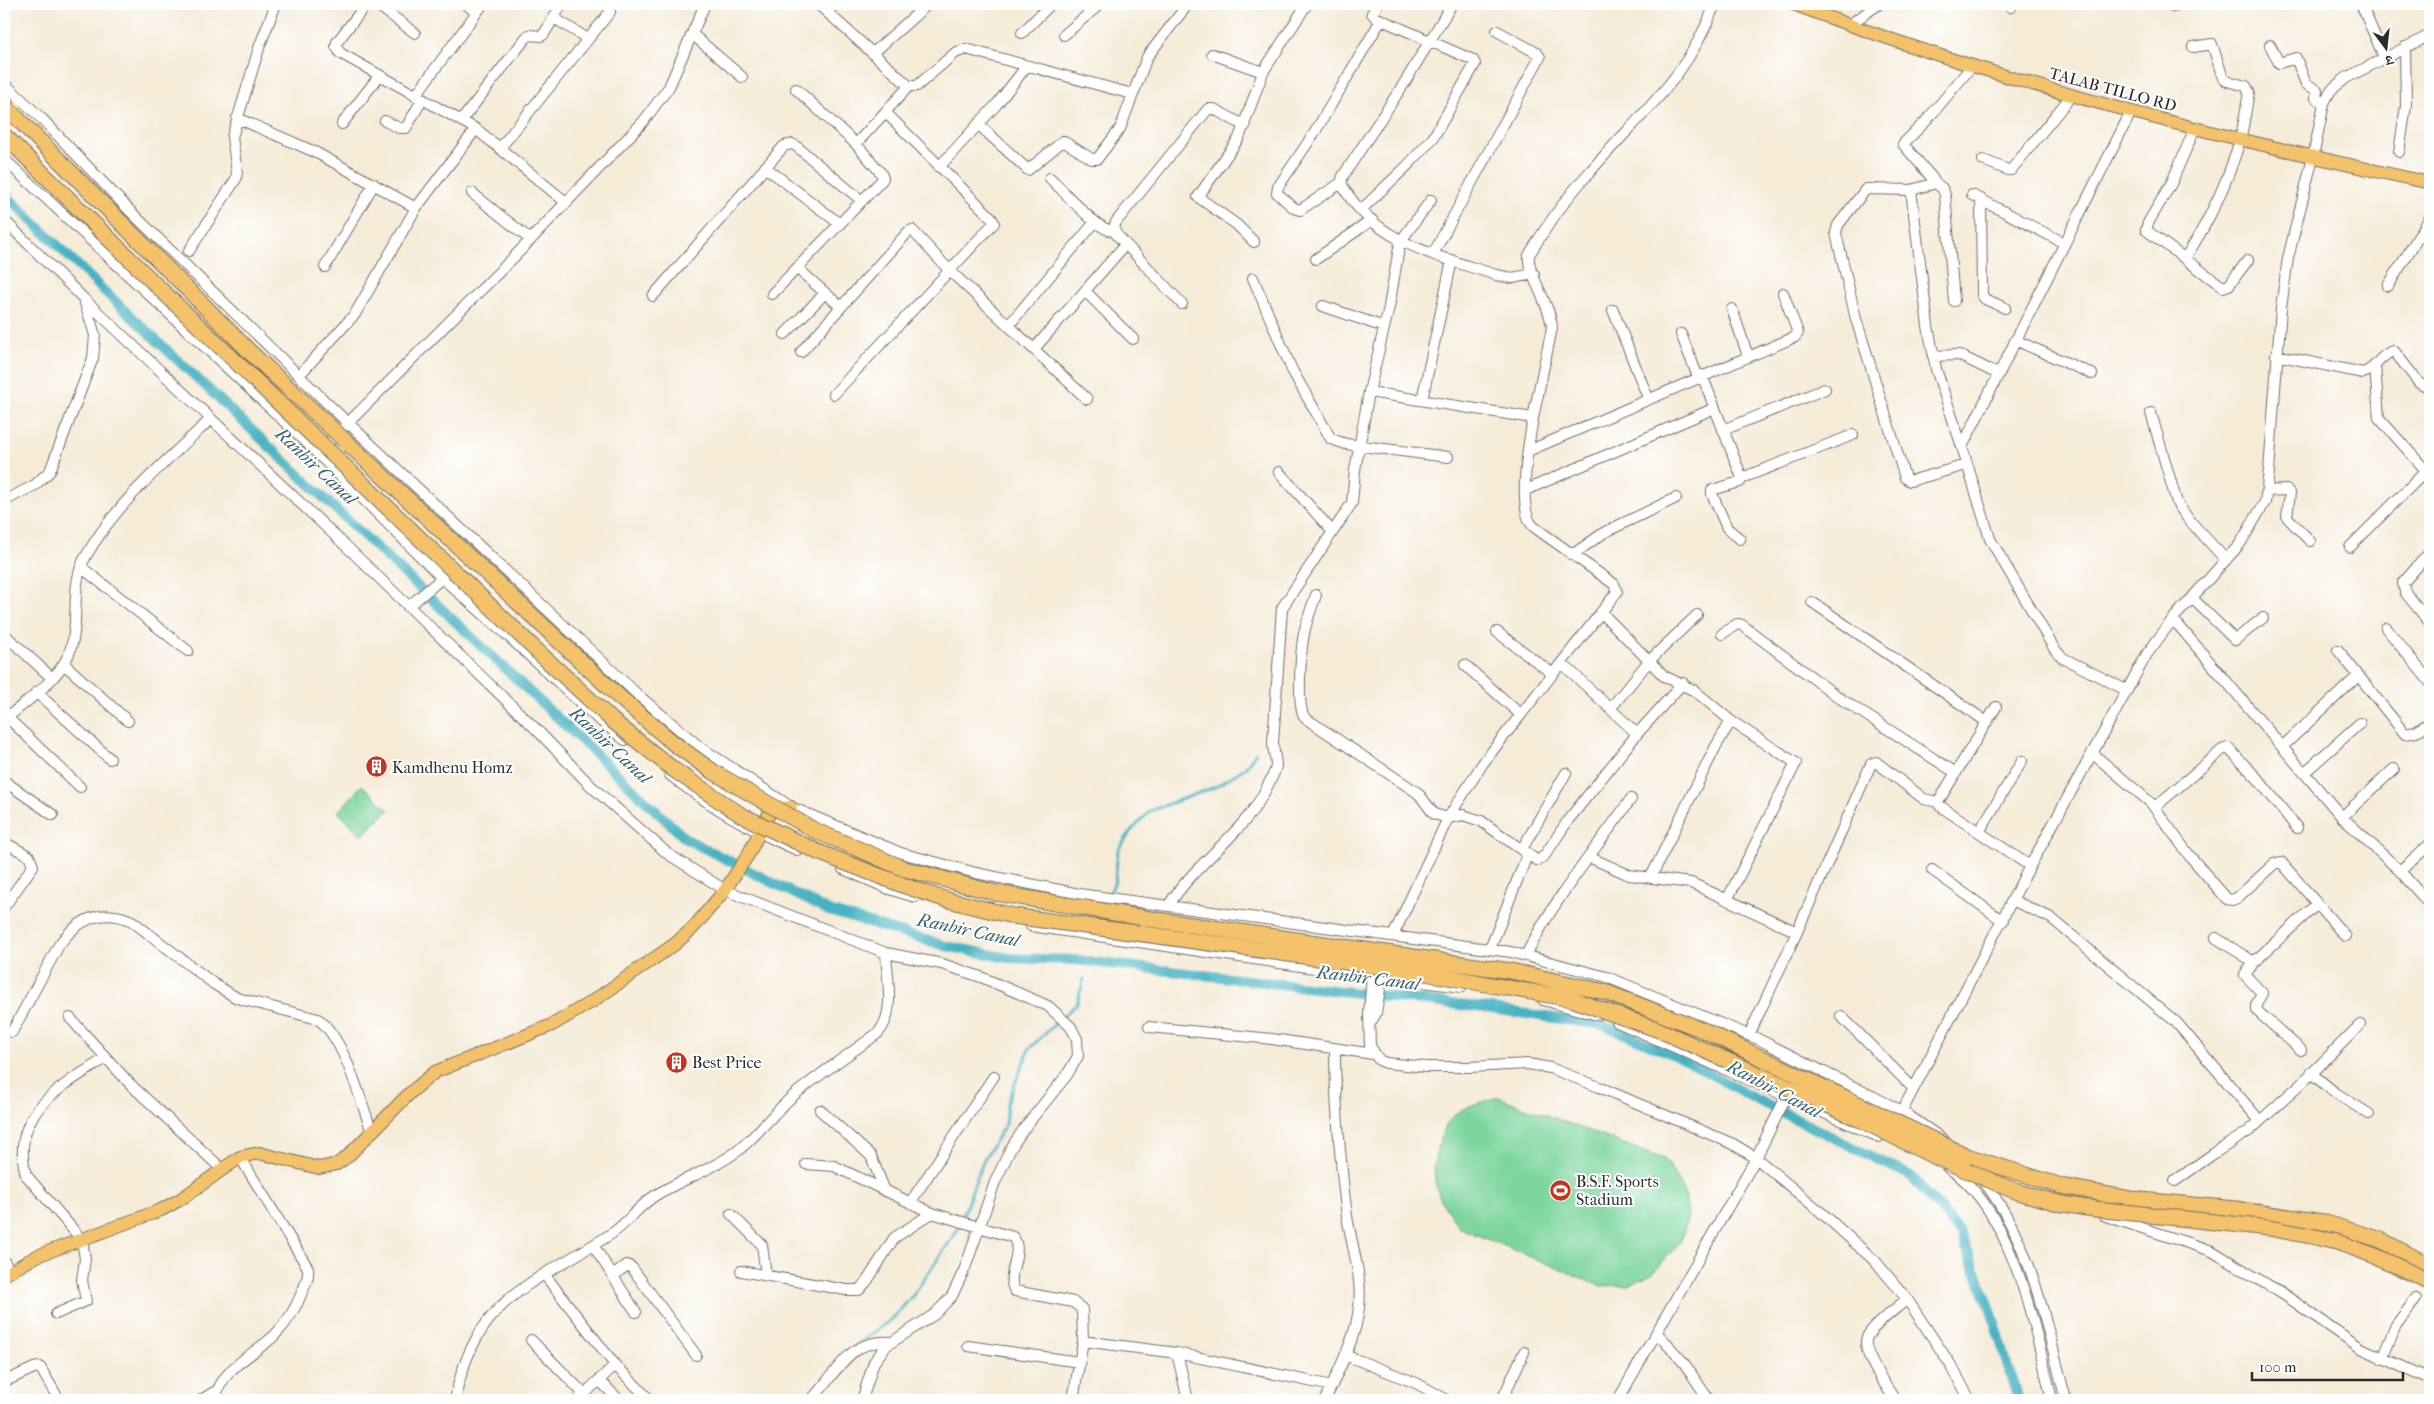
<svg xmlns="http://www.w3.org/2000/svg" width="2434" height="1404" font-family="'IM FELL French Canon','Noto Serif Devanagari',serif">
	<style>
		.park { fill: url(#park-crowns); stroke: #538064 }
		.pitch { fill: #7bd59c; stroke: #538064 }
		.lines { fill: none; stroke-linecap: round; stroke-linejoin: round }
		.stream { stroke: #46b2c3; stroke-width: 3 }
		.canal { stroke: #46b2c3; stroke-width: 10 }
		.minor-casing { stroke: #726e67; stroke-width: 12 }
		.major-casing { stroke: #726e67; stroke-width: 14 }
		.highway-casing { stroke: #726e67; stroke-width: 17 }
		.minor { stroke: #fff; stroke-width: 10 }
		.major { stroke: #f3c26a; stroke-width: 12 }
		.highway { stroke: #f3c26a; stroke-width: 15 }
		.highway-bridge-casing { stroke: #726e67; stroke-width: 17; stroke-linecap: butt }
		.highway-bridge { stroke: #f3c26a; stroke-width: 15 }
		.labels { text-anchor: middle; stroke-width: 4; stroke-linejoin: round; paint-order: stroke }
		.street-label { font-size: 16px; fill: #2b2b2b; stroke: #fff }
		.poi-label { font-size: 16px; fill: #2b2b2b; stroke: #fff; text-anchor: start }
		.water-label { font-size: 18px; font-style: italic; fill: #366168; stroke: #fff }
	</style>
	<defs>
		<pattern id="park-crowns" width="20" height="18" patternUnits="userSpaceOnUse" patternTransform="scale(1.25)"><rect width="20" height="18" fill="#7bd59c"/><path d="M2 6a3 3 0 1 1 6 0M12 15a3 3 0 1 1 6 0" fill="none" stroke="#6ab787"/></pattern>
	</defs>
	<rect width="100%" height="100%" fill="#fff"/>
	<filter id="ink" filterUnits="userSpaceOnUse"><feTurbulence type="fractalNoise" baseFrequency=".02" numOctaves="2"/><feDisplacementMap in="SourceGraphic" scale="10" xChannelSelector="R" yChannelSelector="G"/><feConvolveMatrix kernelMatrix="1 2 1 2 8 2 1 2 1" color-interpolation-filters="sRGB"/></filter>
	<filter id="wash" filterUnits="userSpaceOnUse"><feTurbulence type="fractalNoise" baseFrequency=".0096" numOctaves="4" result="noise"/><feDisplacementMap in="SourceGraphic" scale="20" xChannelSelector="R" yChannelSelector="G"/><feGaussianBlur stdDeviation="1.12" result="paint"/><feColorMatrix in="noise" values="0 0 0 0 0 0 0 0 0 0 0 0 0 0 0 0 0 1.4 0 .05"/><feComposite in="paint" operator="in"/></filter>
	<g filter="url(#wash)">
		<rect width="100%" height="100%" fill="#f5ebd7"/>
		<path class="park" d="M362,785L389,810L362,836L338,812Z"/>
		<path class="pitch" d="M1498,1097L1664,1159L1668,1163L1686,1197L1688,1217L1681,1241L1652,1274L1629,1285L1601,1286L1460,1228C1437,1200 1427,1176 1440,1141C1442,1133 1448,1120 1455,1114C1466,1105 1485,1102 1498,1097Z"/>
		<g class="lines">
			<path class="stream" d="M1110,893L1115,881L1118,851L1131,831L1150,811L1215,787L1245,768L1256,752
				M840,1358L893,1318L914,1294L957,1231L984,1159L1005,1125L1007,1104L1029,1049L1077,1003L1084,979
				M804,1400L825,1376"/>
			<path class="canal" d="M4,193L101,288L686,839L829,911L946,946L1009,958L1076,960L1485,1008L1603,1025L1684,1059L1755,1099L1911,1176L1960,1232L1991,1310L2018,1400"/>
		</g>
	</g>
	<g filter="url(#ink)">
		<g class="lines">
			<defs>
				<path id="minor" d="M370,4L365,6L337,42L336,46L340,53L476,129L567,203
					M376,4L415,33
					M466,4L476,12
					M818,4L909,86H917L955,53L966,49L1132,94
					M1452,4L1405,82L1343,176L1341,183C1372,242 1438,256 1496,275L1512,278L1534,274
					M2009,4L2011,7
					M2171,4L2173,7
					M2361,4L2384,57
					M827,12L836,4
					M554,18L588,39
					M1849,25L1879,4
					M1022,33L1051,4
					M692,34L742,77
					M1064,35L1100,4
					M2270,45L2279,63L2296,58L2306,84L2317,90L2316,98L2324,103
					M873,53L928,4
					M1212,54L1263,72
					M4,83L42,119L131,212L329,405L638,695L700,747L791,807L901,853L976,873L1079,894L1511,952L1607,977L1758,1039L1902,1111L1944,1140
					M796,89L856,144
					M415,96L483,4
					M237,118L315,152L416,208
					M385,121L399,128H406L422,100
					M461,121L525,39L529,35L541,36L544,34L562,4
					M342,124L379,76
					M978,124L1028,170L1063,141L1092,159H1097L1120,129L1147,57L1188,4
					M2195,128L2171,184L2148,223L2146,230L2223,287L2229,285L2248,260
					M500,148L610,12
					M2399,152L2406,106L2405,47
					M4,159L300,436L442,578L507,635L597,718L625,740
					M1983,160L2008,170H2011L2072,95
					M765,167L840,224
					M939,167L997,104L1026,67
					M1050,178C1064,191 1097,231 1114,231
					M1934,182L1942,188L1945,195L1954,301
					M1341,183L1300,210L1294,208L1277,193L1278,187L1315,132L1381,20
					M1911,190L1928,326L1936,369L1962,447
					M472,193L531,240
					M1972,195L2064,243
					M1981,199L1982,295L1985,299L2005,308
					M1361,210L1408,165L1433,138L1475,64L1473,60L1375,17L1372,13L1378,4
					M4,220L84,299L345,545L538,731L591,786L668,854L725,890L886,953L942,964L981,977L1048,1006L1071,1027L1077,1039L1078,1056L1067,1075L1025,1127L1011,1148L995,1182L965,1268L952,1296L935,1314L886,1346L874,1362L862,1400
					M1254,242L1237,225L1198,197L1239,138L1263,72L1307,4
					M189,251L236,179L237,172L232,137L260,45L276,4
					M1433,254L1540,57L1537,53L1497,31
					M2185,258C2208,223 2228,181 2240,140C2244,125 2246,108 2249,92L2246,86L2227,81L2223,78L2212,44L2193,47
					M1316,259L1372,220
					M325,267L374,184
					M797,268L841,307
					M1253,278L1292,370L1331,439L1346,444L1448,457
					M2388,286L2430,218
					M1085,291L1133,339
					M772,294L881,181L883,178L881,173L856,144L909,86
					M653,296L784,146L792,144L796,146L862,201
					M1182,304L1116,234L1114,228L1116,222L1208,109H1214L1245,126
					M1323,306L1384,327
					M1732,309L1748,356
					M1613,310L1648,398
					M1009,325L1095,222
					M785,334L825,293
					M1681,334L1698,377
					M2015,340L2092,374
					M1034,349L1125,245
					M801,352L908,232L912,230L949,270L1087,399
					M2276,355L2363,373C2376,370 2381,353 2394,351L2419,383L2424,386L2430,384
					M1933,356L1959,355L1998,374
					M2375,366L2379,418L2430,475
					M303,371L355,314L416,208L476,129
					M1702,375L1742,478L1740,482L1712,490V494L1727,528L1740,539
					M1369,392L1533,418L1552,328C1551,305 1526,272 1529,255C1546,227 1566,198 1588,174C1639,114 1686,82 1715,4
					M834,394L994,223L991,217L885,112
					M1422,400L1452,260
					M2151,413L2177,503L2189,520L2226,560
					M1723,430L1825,389
					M321,450L515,256L643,122L669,87L705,4
					M1528,451L1795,337L1798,333L1783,293
					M1966,465L1910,481L1905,478L1856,319L1836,233L1838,225L1866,189L1911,190L1933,184V179L1903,144L1926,121L1972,66
					M1279,472L1332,531
					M1742,478L1853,435
					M1526,490L1715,408
					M2267,491L2286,490L2290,493L2287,517L2310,541
					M4,501L35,485L50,471L93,358L95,335L84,300
					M2350,547L2430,467
					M2430,552L2403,583L2405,592L2430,623
					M1572,555L1605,532L1676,498
					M81,567L188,651
					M1316,595C1312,606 1308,618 1305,629C1301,645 1296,707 1305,718L1418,793L1434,814L1448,818L1463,815L1481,821L1536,860H1539L1545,855L1569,819L1637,734L1683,683
					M2192,598L2235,640L2263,618
					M1812,602L1987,722
					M408,607L442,578
					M1601,612L1664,676L1695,691L1731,721L1796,763L1727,900
					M2173,619L2342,817L2400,871L2430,905
					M2386,628L2430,682
					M1497,632L1553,674
					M4,634L52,678
					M1722,634L1737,624L1742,625L1841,699L1956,773
					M2338,650L2405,734L2416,732L2430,722
					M1562,663L1637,734
					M64,664L128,721
					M1465,665L1521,715
					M2126,690L2063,658L2055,650L1990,539L1962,447L2131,112
					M36,692L110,759
					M1996,707L1938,802L1940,806L2030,866
					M1610,709L1649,661L1697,615
					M7,717L80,787
					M4,720C25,702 56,682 68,656C82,624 68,587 86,556C117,502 166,461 211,419
					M2282,747L2358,676
					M2092,753L2151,803L2189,855L2227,899L2232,900L2237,898L2274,864L2281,862L2345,936
					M2304,773L2360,723
					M670,775C709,806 751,830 797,850
					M4,781L53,815
					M2155,807L2222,750L2228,748L2258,779L2297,828
					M2342,817L2394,769
					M1979,832L2022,761
					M4,842L29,856L33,866L4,907
					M1522,849L1566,773
					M1589,857L1629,875L1691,883L1797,932
					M843,869L889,889L915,897
					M1932,870L2003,921
					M2400,871L2430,844
					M1651,877L1716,746L1731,721
					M2012,900L2051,918L2176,1022L2260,1121
					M1169,905C1196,861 1244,835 1267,787C1270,781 1275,773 1276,766C1276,759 1273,750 1273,743L1282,608L1352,503L1355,470L1369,392L1389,307L1400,242L1431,200
					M1031,926L1314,968L1462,987
					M1393,936L1448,818L1483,763L1617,592L1614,584L1534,527C1516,512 1529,441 1533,418
					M2216,938L2254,962
					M1490,949L1528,853
					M1526,955C1554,899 1595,850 1631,799
					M1372,975L1369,1014L1370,1046L1379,1060L1386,1063L1426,1067H1469L1528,1064L1550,1068L1599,1087L1733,1144L1756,1158L1822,1213L1876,1262L1907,1299L1952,1367L1970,1400
					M1543,1000L1597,1015
					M1841,1016L1913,1088
					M70,1018L131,1085L222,1169
					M1371,1022L1376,1013L1382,977
					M1617,1022L1879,1137
					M1149,1027L1272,1039L1373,1054
					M12,1032L59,945C77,920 101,907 132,921L214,984L237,998L318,1019C345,1039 360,1100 372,1132
					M1749,1035L1797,932L1871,764L1876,762L1924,799L1938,802
					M2301,1050L2256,1010V1005L2262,993L2245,975L2254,962L2317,904
					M2311,1073L2334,1092L2369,1114
					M820,1110L871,1156L885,1191
					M1899,1117L2030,866L2147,654L2173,619L2240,544L2265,502L2269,471L2281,308L2288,258L2313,157L2324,103L2331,90L2346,78L2430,35
					M806,1164L834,1166L932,1213L1013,1237C1025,1253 1004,1275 1015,1291L1073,1302L1082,1309L1083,1341L1073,1400
					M1947,1167C2013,1207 2035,1330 2052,1400
					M1982,1179C2032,1242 2046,1324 2066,1400
					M2175,1181L2213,1154L2249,1131L2301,1084L2360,1025
					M910,1203L994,1076
					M731,1214L762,1245L766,1275
					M2103,1215L2212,1251L2286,1296L2361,1348L2430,1379
					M593,1245L636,1312
					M4,1260L9,1272
					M741,1271L846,1290H859L867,1281L894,1238L932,1213
					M544,1274L615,1365L650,1400
					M613,1276L627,1265L632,1268L696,1355
					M56,1314L86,1301L82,1280L85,1259L82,1240L26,1175C9,1112 61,1087 106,1058
					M1657,1333L1684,1363L1709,1400
					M531,1340L584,1394
					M1083,1341L1177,1353L1332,1386
					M968,1346L1079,1362
					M1177,1353L1188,1400
					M1345,1355L1416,1383L1447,1400
					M2382,1359L2396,1325L2416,1299
					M4,1376L10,1379L34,1368L40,1367L59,1400
					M599,1380L619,1400
					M201,1400L216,1391
					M215,1400C221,1368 252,1356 274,1336C286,1324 297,1306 303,1290C306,1283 309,1277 308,1268L240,1157
					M455,1400C474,1298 533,1284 611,1234C628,1223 639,1205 656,1195C682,1179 712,1170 736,1152C757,1136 773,1113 793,1096C820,1073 850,1054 878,1033C896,1013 887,979 886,953
					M578,1400L615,1365
					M811,1400C837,1374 848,1338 891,1342
					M1325,1400C1338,1371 1356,1339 1359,1307C1363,1274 1350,1242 1346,1209C1340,1157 1335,1102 1335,1049
					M1502,1400L1524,1352
					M1618,1400L1756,1158L1787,1095
					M1895,1400C1887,1387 1860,1351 1867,1337C1873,1325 1896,1309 1907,1299"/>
				<path id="major" d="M1793,4C2000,83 2215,136 2430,183
					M4,1275L37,1256L161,1210L181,1199L240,1157L259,1153L319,1168L337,1164L347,1157L410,1093L435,1072L552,1025L593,1001L675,944L693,928L725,890L748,855L769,814L775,809L791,807"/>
				<path id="highway" d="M1967,1156L2061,1186L2131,1199L2235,1209L2323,1222L2381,1240L2430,1266"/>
			</defs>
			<use href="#minor" class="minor-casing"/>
			<use href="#major" class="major-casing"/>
			<use href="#highway" class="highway-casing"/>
			<use href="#minor" class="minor"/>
			<use href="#major" class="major"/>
			<use href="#highway" class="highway"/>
			<defs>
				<path id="highway-bridge" d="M4,105L250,352L618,696L672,742L712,771L746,791L814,830L905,869L996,893L1150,919L1511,971L1605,992L1703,1030L1967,1156
					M4,135L156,285L537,651L614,722L674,770L741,815L818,852L905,886L944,899L1013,916L1419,972L1571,999L1659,1030L1863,1121L1933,1156L2015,1191L2058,1203L2087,1208L2269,1228L2316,1237L2337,1242L2378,1257L2430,1282"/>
			</defs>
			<use href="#highway-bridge" class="highway-bridge-casing"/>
			<use href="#highway-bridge" class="highway-bridge"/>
		</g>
	</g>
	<defs>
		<symbol id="building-disc" viewBox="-11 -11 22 22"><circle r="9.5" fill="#c8321e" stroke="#fff"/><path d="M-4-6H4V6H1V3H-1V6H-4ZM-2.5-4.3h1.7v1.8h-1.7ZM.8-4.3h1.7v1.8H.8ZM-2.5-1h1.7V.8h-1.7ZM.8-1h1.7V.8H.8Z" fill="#fff"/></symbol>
		<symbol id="stadium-disc" viewBox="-11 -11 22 22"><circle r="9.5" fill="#c8321e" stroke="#fff"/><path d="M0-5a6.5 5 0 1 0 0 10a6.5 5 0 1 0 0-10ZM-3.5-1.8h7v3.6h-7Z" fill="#fff"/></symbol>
	</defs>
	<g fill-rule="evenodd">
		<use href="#building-disc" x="364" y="754" width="25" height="25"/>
		<use href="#building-disc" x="664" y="1050" width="25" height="25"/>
		<use href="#stadium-disc" x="1548" y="1178" width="25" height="25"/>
	</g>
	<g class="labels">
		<g class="street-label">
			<text transform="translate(2113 89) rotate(15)" y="6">TALAB TILLO RD</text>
		</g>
		<g class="poi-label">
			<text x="392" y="773">Kamdhenu Homz</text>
			<text x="692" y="1068">Best Price</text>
			<text x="1576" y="1187">B.S.F. Sports<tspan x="1576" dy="18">Stadium</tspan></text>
		</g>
		<g class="water-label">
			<text transform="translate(316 466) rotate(43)" y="6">Ranbir Canal</text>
			<text transform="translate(610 745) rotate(43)" y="6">Ranbir Canal</text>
			<text transform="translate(968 930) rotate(12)" y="6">Ranbir Canal</text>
			<text transform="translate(1368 978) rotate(7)" y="6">Ranbir Canal</text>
			<text transform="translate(1774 1089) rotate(28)" y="6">Ranbir Canal</text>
		</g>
	</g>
	<rect width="2434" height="1404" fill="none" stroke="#fff" stroke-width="20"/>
	<g transform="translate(2386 48) rotate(165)" stroke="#ffffff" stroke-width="4" paint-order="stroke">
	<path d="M0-4L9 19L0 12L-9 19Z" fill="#2b2b2b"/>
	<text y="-8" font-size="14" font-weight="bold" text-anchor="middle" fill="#2b2b2b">उ</text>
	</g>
	<path d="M2252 1372v8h151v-8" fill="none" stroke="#2b2b2b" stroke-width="2.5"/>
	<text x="2259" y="1372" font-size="15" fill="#2b2b2b" stroke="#ffffff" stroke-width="4" paint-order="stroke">100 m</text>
</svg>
